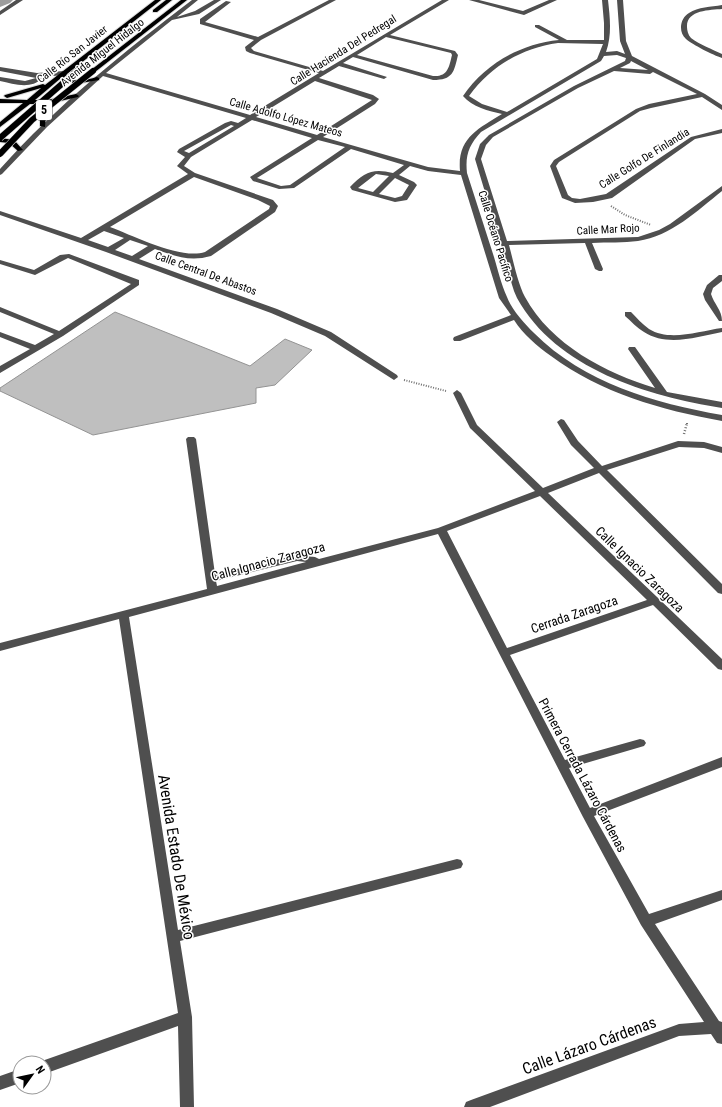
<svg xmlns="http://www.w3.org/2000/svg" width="722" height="1107" font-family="'Roboto Condensed',sans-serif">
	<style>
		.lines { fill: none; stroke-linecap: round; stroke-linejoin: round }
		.river { fill: #9d9d9d; fill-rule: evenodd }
		.building { fill: #bfbfbf; stroke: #939393 }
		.major-casing { stroke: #dbdbdb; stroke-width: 2 }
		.path-far1 { stroke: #717171; stroke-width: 2; stroke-dasharray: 1 1.5; stroke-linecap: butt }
		.path { stroke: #717171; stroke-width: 2.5; stroke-dasharray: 1 2; stroke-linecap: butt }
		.minor { fill: #4f4f4f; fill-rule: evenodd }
		.major { fill: #000; fill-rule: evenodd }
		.major-bridge-casing { stroke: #dbdbdb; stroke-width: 7; stroke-linecap: butt }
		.major-bridge { stroke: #000; stroke-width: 6 }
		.labels { text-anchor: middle; stroke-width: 3; stroke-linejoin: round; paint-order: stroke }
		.far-street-label { font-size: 11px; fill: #000; stroke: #fff }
		.shield { fill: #fff; stroke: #4c4c4c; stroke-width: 1 }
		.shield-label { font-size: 12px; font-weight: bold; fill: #000 }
		.street-label { font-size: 13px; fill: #000; stroke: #fff }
		.near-street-label { font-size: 16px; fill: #000; stroke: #fff }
	</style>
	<rect width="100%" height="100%" fill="#fff"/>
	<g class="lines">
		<path class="river" d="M0,0H13L10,3L0,7Z"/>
	</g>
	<path class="building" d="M115,312L250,366L285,339L312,350L275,385L256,388V403L93,435L0,391V388Z"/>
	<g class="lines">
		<defs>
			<path id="major" d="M155,0H161L67,74L66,76C76,83 86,80 97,77L99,78V80L75,84L61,78L35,100H47L76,94L79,96L78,97L47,104H30L0,127V122L23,103H0V99L27,100L41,88L7,98L4,96L5,95L43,84L45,85Z
				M166,0H172L157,12H153V10Z
				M181,0H187L95,72H91V70Z
				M32,106H36L46,114L45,127L40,126V115L32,108Z
				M0,138L14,140L23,150L18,151L9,143L0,142Z"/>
		</defs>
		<use href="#major" class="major-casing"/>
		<path class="path-far1" d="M611,206L625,215L651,225
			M404,380L446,391
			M687,424V422"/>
		<path class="path" d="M684,434L687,423"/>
		<path class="minor" d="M16,0H23L0,15V11Z
			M192,0H198L177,17L195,11L214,0H221L199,14L172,20L106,73L250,115L319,73L250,53L246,51L245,47L254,40L200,24V19L226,1L231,2L205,22L258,37L329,0H336L261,40L251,48L254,51L323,71L442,0H449L390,35L455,51L458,55C454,72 453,80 433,80L353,57L343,63L387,77L384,79L339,66L319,78L373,95L379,99L375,104L323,137L428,167L460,171C457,138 478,129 502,114C489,111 472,107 463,96C485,64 520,44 559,40L535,27V25H539L567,40H604V23L602,0H608C610,18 612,35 606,52L617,51L625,54L620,41L617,0H623L626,41L632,56L705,94L722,105V110L702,97L651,108L640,111L559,162L556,166L568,195L572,198L580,199L606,194L691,137L722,129V133L695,139L612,198L593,202L575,203L562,198L550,166L554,160L636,109L649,104L697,94L653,72L650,74L614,71L578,88L493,137L486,145L481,159L507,241L638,237L659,230L670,224L722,186V191C697,211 671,236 638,241C624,243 607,242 592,243L603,269L602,271H599L595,269L585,243L509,245C513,260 518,284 525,297C551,345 606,373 655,388L628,349L629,347H635L667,392L722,402V408C648,396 556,369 517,298C511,286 509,270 505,257C495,226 485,192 475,159L480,144L489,135L574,86L625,61L626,58L617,55L604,56L601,61L481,132C469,145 465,155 467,173C476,201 485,229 494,257C498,270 501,284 507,297C512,310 524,323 534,333C584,383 654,403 722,415V421C661,410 601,393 551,356C537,346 523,334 514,320L460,341H454L453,339L454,337L511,315L499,298L461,175L428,171L410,166L399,175L414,182L417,185L407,200L395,202L352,190L350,187C364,172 373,168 393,173L404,165L351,149L294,188L279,189L253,181L250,177L312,138L252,120L191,157L184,166L195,173L273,200L278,206L275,212L211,256C190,262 174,256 155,249L139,259L277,309L331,332L397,375L398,377L394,380L325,336L271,313L106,252L0,215V211L81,238L188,174L177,166L185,157L177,152L179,149L225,123L231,121L238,123L246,118L103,76L47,127L2,174L0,175V169C57,105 124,52 192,0ZM386,37L451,53L452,55C449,67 448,77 433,76L357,55ZM558,43L603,44L597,59L507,112L482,104L469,96C491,66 522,48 558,43ZM631,61L648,70L620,68L630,63ZM315,81L372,100L317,135L256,117ZM231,125L234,126L189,153L184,151ZM318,140L345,147L290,185L281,186L257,178ZM376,174L389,176L373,192L358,188ZM194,177L258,200L270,206L269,209L205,252C181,260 134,236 110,227ZM395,178L409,185L402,196L395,198L379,194ZM104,231L124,238L108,247L88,240ZM130,240L148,246L132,256L115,250Z
			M469,0H479L523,11L549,0H557L524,15Z
			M722,5V9C710,10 686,10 687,27C687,30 688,35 691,38C700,45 712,49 722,54V58C713,55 693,45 686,39C678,32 680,18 689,13C698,7 711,7 722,5Z
			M0,67L37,73L64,71L67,73L64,75L41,77L42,78C31,90 14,84 0,81V77L25,81L36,78L0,71Z
			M69,254L139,280V285L63,336L0,373V366L30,349L0,337V332L35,345L54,334L0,312V307L59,331L131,284L68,258L35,275L0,264V260L34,270L60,255Z
			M719,275H722V281L713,288L711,294C714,304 722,310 722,321H719L705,300L703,294L707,285Z
			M625,312H631C637,318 642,324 649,329C670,342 699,331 722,328V332C697,337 667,347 644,332C637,328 631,321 625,316Z
			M457,390L461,393L477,425L543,488L594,468L571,445L557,422L561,419L564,420L578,441L602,466L678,441L704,442L722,447V453L704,448L679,447L607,470L722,584V594L718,593L599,473L548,493L722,659V670L718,669L653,605L510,655L565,760L640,739L644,740L646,743L644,746L569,768L590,808L722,757V767L594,816L649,914L722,890V900L655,924L719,1021L722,1022V1044L717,1043L711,1034L679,1036L490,1107H464L466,1102L471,1100L679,1024L704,1022L641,925L583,817L438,534L129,617L178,930L457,859L461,860L463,864L461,868L180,941L192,1017L194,1107H180L178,1026L44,1074V1063L39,1062L178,1013L119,619L0,651V643L207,589L186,439L188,437H194L196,439L215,574L297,555L315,557L319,559L438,528L535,491L470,428L453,393ZM540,496L647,600L507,648L447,531ZM297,561L306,562L217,586L216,581Z
			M20,1069V1083L0,1090V1076Z"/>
		<use href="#major" class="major"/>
		<defs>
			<path id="major-bridge" d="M0,138L79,69
				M0,154L32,120L93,71"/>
		</defs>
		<use href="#major-bridge" class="major-bridge-casing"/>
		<use href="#major-bridge" class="major-bridge"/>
	</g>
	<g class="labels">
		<g class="far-street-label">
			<text transform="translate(343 50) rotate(-32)" y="4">Calle Hacienda Del Pedregal</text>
			<text transform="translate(102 52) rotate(-38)" y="4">Avenida Miguel Hidalgo</text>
			<text transform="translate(72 54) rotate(-38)" y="4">Calle Río San Javier</text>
			<text transform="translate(286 117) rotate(16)" y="4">Calle Adolfo López Mateos</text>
			<text transform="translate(644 158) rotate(-32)" y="4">Calle Golfo De Finlandia</text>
			<text transform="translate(608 229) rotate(-3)" y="4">Calle Mar Rojo</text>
			<text transform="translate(496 236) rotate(73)" y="4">Calle Océano Pacífico</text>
			<text transform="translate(206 273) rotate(20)" y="4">Calle Central De Abastos</text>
		</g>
		<rect class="shield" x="36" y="100" width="16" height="20" rx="3"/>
		<g class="shield-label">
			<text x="44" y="114">5</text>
		</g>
		<g class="street-label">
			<text transform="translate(268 561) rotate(-15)" y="5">Calle Ignacio Zaragoza</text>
			<text transform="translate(640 569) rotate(44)" y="5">Calle Ignacio Zaragoza</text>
			<text transform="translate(574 614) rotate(-19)" y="5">Cerrada Zaragoza</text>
			<text transform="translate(583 775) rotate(62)" y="5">Primera Cerrada Lázaro Cárdenas</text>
		</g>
		<g class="near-street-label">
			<text transform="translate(177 857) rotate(81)" y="6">Avenida Estado De México</text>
			<text transform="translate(589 1045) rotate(-20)" y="6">Calle Lázaro Cárdenas</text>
		</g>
	</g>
	<g transform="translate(32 1075) rotate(57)"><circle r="19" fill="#ffffff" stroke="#999999"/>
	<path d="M0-3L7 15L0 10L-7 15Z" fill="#000000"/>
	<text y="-6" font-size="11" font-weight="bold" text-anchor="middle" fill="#000000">N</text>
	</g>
</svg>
